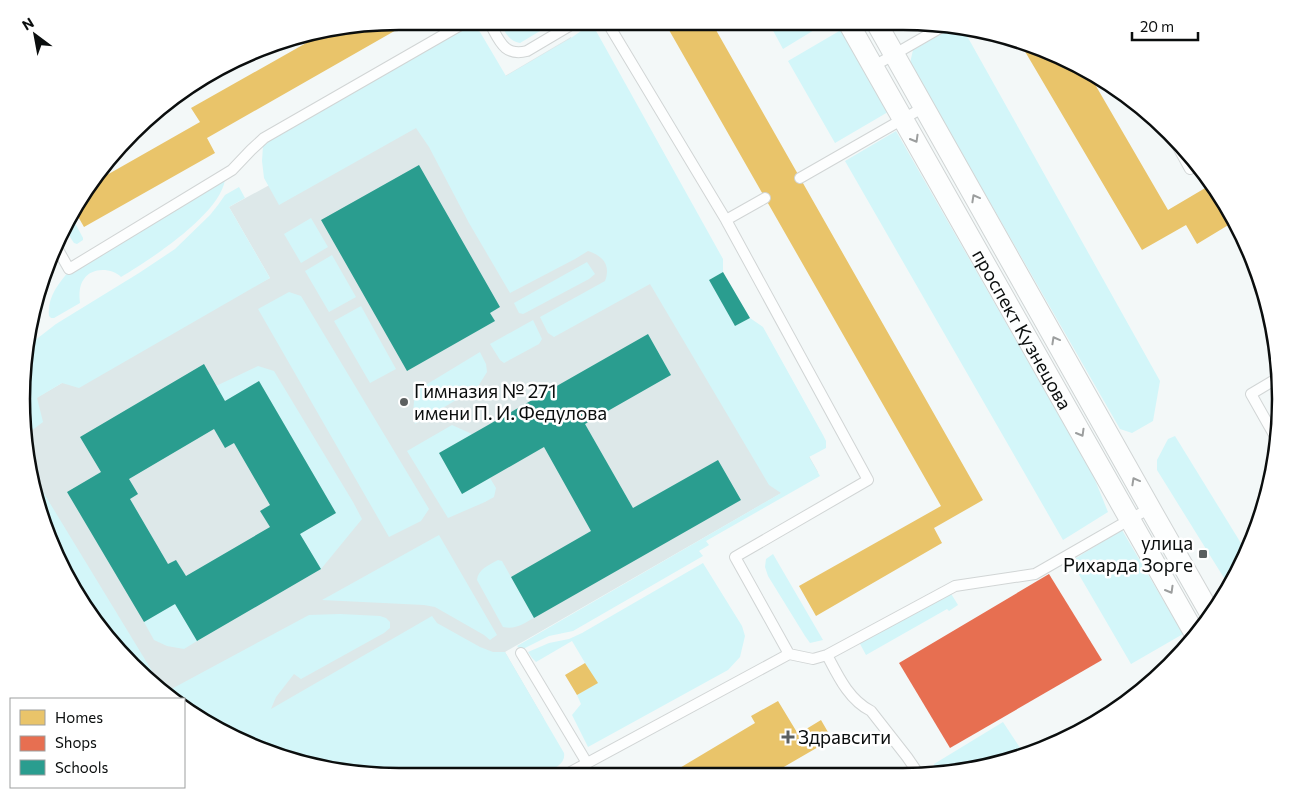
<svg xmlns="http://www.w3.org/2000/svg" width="1302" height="798" font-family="Commissioner,sans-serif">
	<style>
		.built { fill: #dde8e9 }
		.green { fill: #d3f6f9 }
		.homes { fill: #e9c46a }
		.shops { fill: #e76f51 }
		.schools { fill: #2a9d8f; fill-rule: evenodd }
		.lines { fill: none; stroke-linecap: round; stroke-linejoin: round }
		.service-casing { stroke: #d1d5d5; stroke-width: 12 }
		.minor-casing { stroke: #d1d5d5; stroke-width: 22 }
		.service { stroke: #fdfefe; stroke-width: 10 }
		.minor { stroke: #fdfefe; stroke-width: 20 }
		.oneway { stroke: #9c9e9e }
		.poi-dot { fill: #5c6060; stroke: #fff; stroke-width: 2 }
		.labels { text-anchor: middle; stroke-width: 5; stroke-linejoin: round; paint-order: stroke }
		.street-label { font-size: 19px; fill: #0b0e0e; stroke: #fff }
		.poi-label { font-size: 19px; fill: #0b0e0e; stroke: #fff; text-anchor: start }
		.rim { fill: none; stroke: #0b0e0e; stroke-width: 2.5 }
	</style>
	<rect width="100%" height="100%" fill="#f3f8f8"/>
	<path class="built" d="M571,37L818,472L505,652L544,719L350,774L255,748L184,707V699H169L85,609L41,520L22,406L62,383L270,278L229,207L286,176L495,82Z"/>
	<path class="green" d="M499,22H555L520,43C508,41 505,31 499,22Z
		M769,23L824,24L783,49Z
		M588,26L595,29L723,259V272L709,280L735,326L750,318L763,327L823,435L826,441V448L809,457L820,476L706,541L709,545L699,551L703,556L573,631L549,636L521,650L517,646L781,493L769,485L650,284L554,337L548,333L540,317L605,281C611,265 603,256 588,251L575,259L510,293L469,223L429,147L416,128L279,205L264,178L262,161L263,146L267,140L464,29L473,28L480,32L506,76L571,38Z
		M956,26L962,27L1160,381L1153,421L1132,433L1120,429L910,63L913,50Z
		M841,30L888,112L835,143L788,61Z
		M896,131L1093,475L1108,512L1063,540L845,161Z
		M225,180C219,215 151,259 121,277C112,268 92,267 84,279C79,285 79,296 80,303L54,318H51L49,316C47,298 58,284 69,271Z
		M239,187L245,198L229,207L270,278L79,388L62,383L37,398L43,422L27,434L21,399L30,346L34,341L56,324L139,273L175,249L210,215L218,205L225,195Z
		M311,218L328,247L301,263L284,234Z
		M73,219L83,238V240L77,244L74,243L66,231Z
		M332,255L356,297L329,312L305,271Z
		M587,262L595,274L589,279L527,312L523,314L519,313L514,303Z
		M43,274L47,281V285L32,332L41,278Z
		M289,292L301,296L429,509L421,521L389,537L258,309Z
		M361,306L396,369L370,383L334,321Z
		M533,320L542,339L539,344L504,363L500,360L490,344Z
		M480,352L486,364L487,372L477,388L415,424L413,414L414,401L419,389Z
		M258,366L274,371L353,502L362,519L321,569L300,534L336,513L259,381L225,401L216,386Z
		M452,425L472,434L439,453L462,494L490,478L496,488L494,497L485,502L448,518L407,451Z
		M1175,436L1247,553L1242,566L1229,586L1157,470V460L1168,439Z
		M33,472L37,482L152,671L150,678L85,609L41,520Z
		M1122,530L1183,634L1131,664L1071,561Z
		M439,535L497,635L490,640L484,635L435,607L424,605L322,600Z
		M773,554L823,640L810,643L805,636L768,576L765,567L766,559Z
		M498,560L502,561L534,618C524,623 516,630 503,627L477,580C478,569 489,565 498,560Z
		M703,563L742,626L745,636L740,657L728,670L588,747L572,715L581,704L577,695L597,683L572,641L536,662L532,658L528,652L549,643L569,639L582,633Z
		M950,592L958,605L949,611L947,609L866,655L859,642Z
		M175,604L197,641L184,649L167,646L154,640L144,622Z
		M340,614L380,616L386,618L390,622V628L384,633L301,679L294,674L276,697L271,709L432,616L437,623L480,647L493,652H505L564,753C566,765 552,769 543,774H350L255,748L184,707V699H170L164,693L309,615Z
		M1003,722L1024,754L1001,764L936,775L934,764Z"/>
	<path class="homes" d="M399,21H412L207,138L215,153L84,227L76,213L91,184L200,122L191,108L322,34Z
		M665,23H712L983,500L934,528L942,543L816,616L799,586L941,506Z
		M1020,43L1047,50L1089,74L1168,210L1212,184L1230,210L1235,221L1197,244L1186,225L1142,250Z
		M585,663L598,683L577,695L565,675Z
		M778,701L798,734L821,720L832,739L770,775H668L755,723L751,716Z"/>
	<path class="shops" d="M1049,574L1102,660L950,748L899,663Z"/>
	<path class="schools" d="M419,165L500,307L490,313L495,321L407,371L321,220Z
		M723,272L750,318L735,326L709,280Z
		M648,334L671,375L585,424L633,508L718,460L741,500L534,618L511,577L591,531L544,447L462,494L439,453Z
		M204,364L225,401L259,381L336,513L300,534L321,569L197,641L175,604L144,622L67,492L101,472L80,437ZM214,429L225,448L234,443L270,505L260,511L270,527L186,576L176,560L168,564L130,499L138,494L129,479Z"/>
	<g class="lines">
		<defs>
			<path id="service" d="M489,22C499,39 503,57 527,51L576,22
				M607,22L726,220L868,480L735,557L789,654
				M874,66L947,24
				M1172,136L1190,169L1197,165
				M800,178L924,107
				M726,220L765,198
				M57,248L69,269L232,170L251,150L264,138L466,22
				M1277,440L1251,394L1278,378
				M521,653L587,763
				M827,655C838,676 849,700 871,711L907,757L920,776
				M567,774L789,654L813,659L827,655L955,586L1035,574L1150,508"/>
			<g id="minor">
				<path id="s1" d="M849,24L1196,636"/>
				<path d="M877,24L1150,508L1211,615"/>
			</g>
		</defs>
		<use href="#service" class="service-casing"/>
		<use href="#minor" class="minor-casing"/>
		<use href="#service" class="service"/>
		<use href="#minor" class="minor"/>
	</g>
	<defs><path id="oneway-chevron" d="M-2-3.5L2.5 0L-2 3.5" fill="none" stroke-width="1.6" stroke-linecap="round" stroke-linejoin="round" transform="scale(1.25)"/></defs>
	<g class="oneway">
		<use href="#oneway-chevron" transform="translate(915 139) rotate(60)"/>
		<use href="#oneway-chevron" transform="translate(975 198) rotate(-119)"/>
		<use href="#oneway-chevron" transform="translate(1055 340) rotate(-119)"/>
		<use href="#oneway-chevron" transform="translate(1081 433) rotate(60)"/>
		<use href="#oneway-chevron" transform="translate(1135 481) rotate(-119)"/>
		<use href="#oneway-chevron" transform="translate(1170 590) rotate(60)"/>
	</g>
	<g class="poi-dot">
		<circle cx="404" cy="402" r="5"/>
		<rect x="1198" y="549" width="10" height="10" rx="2.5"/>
		<path d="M785.5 729.5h5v5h5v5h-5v5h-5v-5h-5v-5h5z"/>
	</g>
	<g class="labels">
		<g class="street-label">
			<text dy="7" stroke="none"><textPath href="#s1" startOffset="351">проспект Кузнецова</textPath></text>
		</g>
		<g class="poi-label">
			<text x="414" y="398">Гимназия № 271<tspan x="414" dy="22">имени П. И. Федулова</tspan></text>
			<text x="1193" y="550" text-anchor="end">улица<tspan x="1193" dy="22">Рихарда Зорге</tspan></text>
			<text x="798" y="744">Здравсити</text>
		</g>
	</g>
	<path d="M0 0H1302V798H0ZM399 30H903A369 369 0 0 1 1272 399V399A369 369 0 0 1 903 768H399A369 369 0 0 1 30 399V399A369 369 0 0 1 399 30Z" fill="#fff" fill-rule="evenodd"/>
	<path class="rim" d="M399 30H903A369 369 0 0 1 1272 399V399A369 369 0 0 1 903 768H399A369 369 0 0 1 30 399V399A369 369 0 0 1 399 30Z"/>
	<rect x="10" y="698" width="175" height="90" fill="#ffffff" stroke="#9d9f9f"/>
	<rect x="20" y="710" width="25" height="15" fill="#e9c46a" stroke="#9d9f9f"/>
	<text x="55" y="723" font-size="15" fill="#0b0e0e">Homes</text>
	<rect x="20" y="736" width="25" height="15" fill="#e76f51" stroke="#9d9f9f"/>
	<text x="55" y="748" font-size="15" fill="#0b0e0e">Shops</text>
	<rect x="20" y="760" width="25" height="15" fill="#2a9d8f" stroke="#9d9f9f"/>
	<text x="55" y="773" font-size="15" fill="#0b0e0e">Schools</text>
	<g transform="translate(35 35) rotate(328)" stroke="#ffffff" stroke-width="4" paint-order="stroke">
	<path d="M0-4L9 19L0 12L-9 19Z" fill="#0b0e0e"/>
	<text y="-8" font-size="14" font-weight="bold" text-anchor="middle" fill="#0b0e0e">N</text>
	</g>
	<path d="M1132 32v8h66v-8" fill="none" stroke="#0b0e0e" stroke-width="2.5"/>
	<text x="1140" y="32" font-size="15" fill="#0b0e0e" stroke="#ffffff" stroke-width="4" paint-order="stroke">20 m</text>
</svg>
